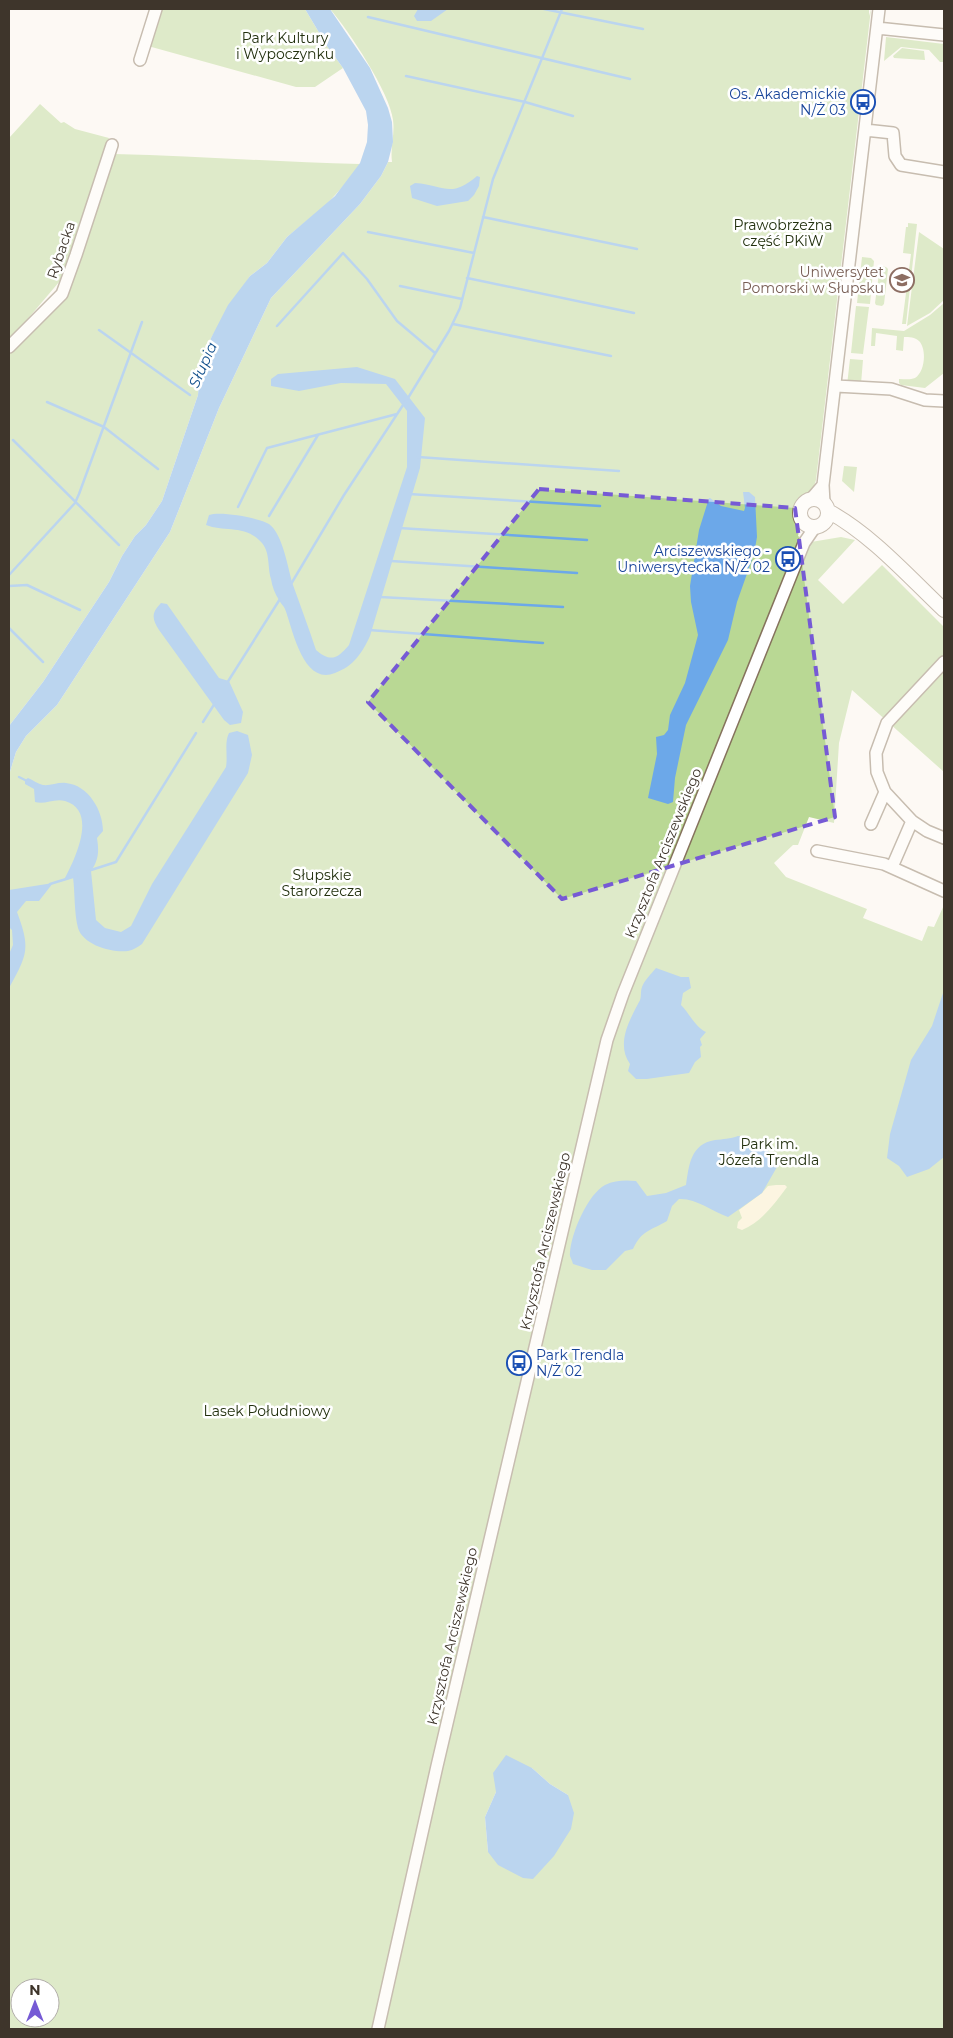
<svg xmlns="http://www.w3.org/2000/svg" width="953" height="2038" font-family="Montserrat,sans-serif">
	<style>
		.green { fill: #b9d894; fill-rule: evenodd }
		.sand { fill: #faf0ca }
		.water { fill: #6ca8e9 }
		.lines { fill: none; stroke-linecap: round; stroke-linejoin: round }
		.stream { stroke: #6ca8e9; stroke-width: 2.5 }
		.minor-casing { stroke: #86735d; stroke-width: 14 }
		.major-casing { stroke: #86735d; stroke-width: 16 }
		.minor { stroke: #fff; stroke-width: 11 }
		.major { stroke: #fff; stroke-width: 14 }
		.marked { fill: none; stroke: #765ad5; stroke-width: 4; stroke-dasharray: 10 6; stroke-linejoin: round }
		.labels { text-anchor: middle; stroke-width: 5; stroke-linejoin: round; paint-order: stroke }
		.park-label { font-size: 14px; fill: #22300e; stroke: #fff }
		.transit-label { font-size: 14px; fill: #164399; stroke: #fff; text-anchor: end }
		.street-label { font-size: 14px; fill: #3e352b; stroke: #fff }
		.education-label { font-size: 14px; fill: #785e54; stroke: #fff; text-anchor: end }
		.water-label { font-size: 15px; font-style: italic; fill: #13518d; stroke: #fff }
	</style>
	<rect width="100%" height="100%" fill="#fdf9f4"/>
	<path class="green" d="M160,9H305L327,46L343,68L315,87H296L148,46Z
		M330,9H869V16L871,9L816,480L798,536L811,542L841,537L855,540L818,580L843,604L882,565L944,627V772L852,690L839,743L834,823L809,817L798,845H793L774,863L786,877L867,909L863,918L922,941L928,926L934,927L944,905V2029H9V775L16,752L26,736L57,705L170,532L219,408L271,298L360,204L381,176L388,162H392C390,147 395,135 393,120C390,93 349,31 330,9ZM532,1768L550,1784L568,1795L488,1852L485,1817L496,1792ZM20,1988H50V2018H20Z
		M886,37L944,44V62H940L929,50L901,47L884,61Z
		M902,48L924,51L925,60L894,58L893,56Z
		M40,104L61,123L64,122L75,129L109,138L65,275L9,341V138Z
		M114,154C196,156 278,162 360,164L347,182L326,205L287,237L267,263L250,276L211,338L207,356L200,369L198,395L162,501L146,525L135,536L122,556L109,582L43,682L9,726V347L52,311Z
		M908,223L917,224L906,324H902L911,254L903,253L906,227H908Z
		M919,232L944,249V300L930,313L907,326Z
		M862,257L871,258L874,261L870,304L857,303Z
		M880,266L886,267L888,269L884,304L882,306L876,305L875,303Z
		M944,303V373L925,388L901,385L899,383V379C905,379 910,380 915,378C925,372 927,349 919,341C915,337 909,337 904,337L903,351L896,350L897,336L876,333L875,346H871L872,328L904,331L930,315Z
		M856,306L869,307L863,354L851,353Z
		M850,359L863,360L861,384L847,385Z
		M844,466L857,467L854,492L842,481Z"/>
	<path class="sand" d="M776,1185H785L787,1187C774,1204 762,1222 742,1230L737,1228L738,1222L742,1218L739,1210L762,1193L768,1186Z"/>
	<path class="water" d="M305,9H330L370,68L388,108L392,122L393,142L388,162L381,176L360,204L271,298L219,408L170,532L57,705L26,736L16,752L9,775V726L43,682L109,582L122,556L135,536L146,525L162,501L198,395L200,369L207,356L211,338L228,305L250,276L267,263L287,237L335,196L360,163L367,142L368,125L366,111L343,68L327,46Z
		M418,9H448L431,21H417L414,16Z
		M477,176L480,177L479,186L474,195L468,201L437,206L412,198L410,186L415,183C445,185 450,199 477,176Z
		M357,367L395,379L425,418L420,468L370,636C362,653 354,666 335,673C303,686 293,630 285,609C284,606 281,604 279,600C275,594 272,586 271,579C267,566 271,550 259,540C244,525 223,532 206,525L209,515C221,511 259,518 269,524C283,534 288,569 293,585C301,607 309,629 316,650C331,663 338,658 349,645L407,467V411L386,384L341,383L299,391L271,386V379L278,374Z
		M743,492H749L755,497L757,537L754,554L737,602L728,640L686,725L675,778L673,802L668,804L648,798L657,754L656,737L664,735L668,730L670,715L685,683L698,635L691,602L690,586L699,530L709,498H710L721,506L744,511L745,508Z
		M161,603L167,604L219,678L229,681L243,712L241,723L230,725L224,720L159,630C152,619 151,613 161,603Z
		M237,731L248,735L252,755L248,773L142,944C138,947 133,950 128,951C112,953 83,945 78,928C74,913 75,893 73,877L64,880C74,861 99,811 65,801C54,798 45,805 35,802L34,789L25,784V780L28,778C33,780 38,784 43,785C50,786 58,782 66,783C88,785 103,810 103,831L97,838C99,851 99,859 91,871L96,920L105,928L121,932L131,926L152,884L226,767C228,755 224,743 229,733Z
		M53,883L39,901H26L17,912C31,949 27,955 9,988V954L13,945L12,930L9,927V890Z
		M656,968L681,977H689L691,988L683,993L681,1005C690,1014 695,1027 706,1032L700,1039L702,1045L700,1047L701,1057L695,1062L689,1073L647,1079H636L628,1071L630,1064C616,1044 629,1021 639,1002C642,998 640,992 642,987C644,981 651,974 656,968Z
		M944,990V1157L929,1169L907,1177L899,1166L887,1158L890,1134L911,1060L932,1026Z
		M738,1136C755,1138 773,1150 777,1167L762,1193L728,1217C711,1211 696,1198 679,1199L672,1206L667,1221C650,1231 642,1230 633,1249L625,1251L606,1270H592L573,1264C572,1260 569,1256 570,1253C571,1233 588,1194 605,1185C615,1180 626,1180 636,1181L647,1196L666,1193L686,1185C689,1166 690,1144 715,1140C723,1139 730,1139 738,1136Z
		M506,1755L532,1768L550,1784L568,1795L574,1813L571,1829L554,1856L533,1879L523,1878L498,1865L488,1852L485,1817L496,1792L493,1773Z"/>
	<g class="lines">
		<path class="stream" d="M544,9L643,29
			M368,17L630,79
			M406,76L525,102L573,116
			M483,217L637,249
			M368,232L474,253
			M467,278L634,313
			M400,286L462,299
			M453,324L611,356
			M277,326L343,253L367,279L397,321L435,353
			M99,330L190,395
			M408,398L449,331L460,308L493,179L562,9
			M47,402L104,427L158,469
			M13,440L119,545
			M418,457L619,471
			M409,494L600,506
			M238,507L267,448L397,414
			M269,516L318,435
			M399,528L587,540
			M391,561L577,573
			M9,575L75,503L79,494L142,322
			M291,584L344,495L405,402
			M9,586L27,585L80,610
			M380,597L563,607
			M9,628L43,662
			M369,630L543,643
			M227,683L280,599
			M203,722L215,703
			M19,777L25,780
			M88,871L116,862L196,733
			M50,884L76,876"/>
		<defs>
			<path id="minor" d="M877,28L944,35
				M140,60L156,9
				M865,130L893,133L895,156L901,165L944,172
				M9,347L62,294L76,255L112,145
				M836,386L891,389L925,400L944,401
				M811,499L823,485
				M824,503L823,485L879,9
				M944,662L887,723L876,753L877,772L885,792L912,821L927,831L944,838
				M871,824L885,792
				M817,851L884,864L944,891
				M892,867L912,821
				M378,2029L437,1766L607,1040L623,994L804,543L815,527"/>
			<path id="major" d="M800 513a14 14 0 1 1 28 0a14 14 0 1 1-28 0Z
				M828,511C872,535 908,576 944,610"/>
		</defs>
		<use href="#minor" class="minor-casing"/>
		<use href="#major" class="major-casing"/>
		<use href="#minor" class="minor"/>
		<use href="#major" class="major"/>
	</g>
	<path d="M0 0H953V2038H0ZM539,489L795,508L835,817L562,899L368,702Z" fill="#fdf9f4" fill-opacity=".55" fill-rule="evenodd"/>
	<path class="marked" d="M539,489L795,508L835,817L562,899L368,702Z"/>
	<defs>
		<symbol id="bus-ring" viewBox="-11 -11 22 22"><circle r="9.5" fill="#fff" stroke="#1a4fb4" stroke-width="1.5"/><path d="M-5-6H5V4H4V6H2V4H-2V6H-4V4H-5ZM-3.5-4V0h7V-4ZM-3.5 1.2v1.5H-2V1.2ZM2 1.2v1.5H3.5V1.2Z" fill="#1a4fb4"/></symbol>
		<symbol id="university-ring" viewBox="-11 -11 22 22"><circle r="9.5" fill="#fff" stroke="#8d6e63" stroke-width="1.5"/><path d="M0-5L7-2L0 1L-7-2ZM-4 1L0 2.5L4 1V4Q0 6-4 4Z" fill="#8d6e63"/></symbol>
	</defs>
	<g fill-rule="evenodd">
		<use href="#bus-ring" x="849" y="88" width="28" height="28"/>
		<use href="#university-ring" x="888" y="266" width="28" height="28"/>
		<use href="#bus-ring" x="774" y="545" width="28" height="28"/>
		<use href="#bus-ring" x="505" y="1349" width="28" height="28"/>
	</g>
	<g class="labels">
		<g class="park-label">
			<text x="285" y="43">Park Kultury<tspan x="285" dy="16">i Wypoczynku</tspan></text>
			<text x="783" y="230">Prawobrzeżna<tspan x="783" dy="16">część PKiW</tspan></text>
			<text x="322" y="880">Słupskie<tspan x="322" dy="16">Starorzecza</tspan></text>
			<text x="769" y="1149">Park im.<tspan x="769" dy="16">Józefa Trendla</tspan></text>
			<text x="267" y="1416">Lasek Południowy</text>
		</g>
		<g class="transit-label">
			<text x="846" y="99">Os. Akademickie<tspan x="846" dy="16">N/Ż 03</tspan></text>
			<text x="770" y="556">Arciszewskiego -<tspan x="770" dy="16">Uniwersytecka N/Ż 02</tspan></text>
			<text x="536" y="1360" text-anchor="start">Park Trendla<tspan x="536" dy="16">N/Ż 02</tspan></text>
		</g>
		<g class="street-label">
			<text transform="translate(61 250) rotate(-71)" y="5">Rybacka</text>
			<text transform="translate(663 853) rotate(-68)" y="5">Krzysztofa Arciszewskiego</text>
			<text transform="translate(545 1241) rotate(-77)" y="5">Krzysztofa Arciszewskiego</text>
			<text transform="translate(452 1636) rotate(-77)" y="5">Krzysztofa Arciszewskiego</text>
		</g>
		<g class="education-label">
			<text x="884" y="277">Uniwersytet<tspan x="884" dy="16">Pomorski w Słupsku</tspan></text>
		</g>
		<g class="water-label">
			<text transform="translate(203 365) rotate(-66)" y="5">Słupia</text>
		</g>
	</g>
	<rect width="953" height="2038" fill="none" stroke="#3e352b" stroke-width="20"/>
	<g transform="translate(35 2003)"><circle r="24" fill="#ffffff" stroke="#b2aeaa"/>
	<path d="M0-4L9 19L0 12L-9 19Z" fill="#765ad5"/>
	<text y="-8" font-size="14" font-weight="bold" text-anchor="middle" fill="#3e352b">N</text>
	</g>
</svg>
